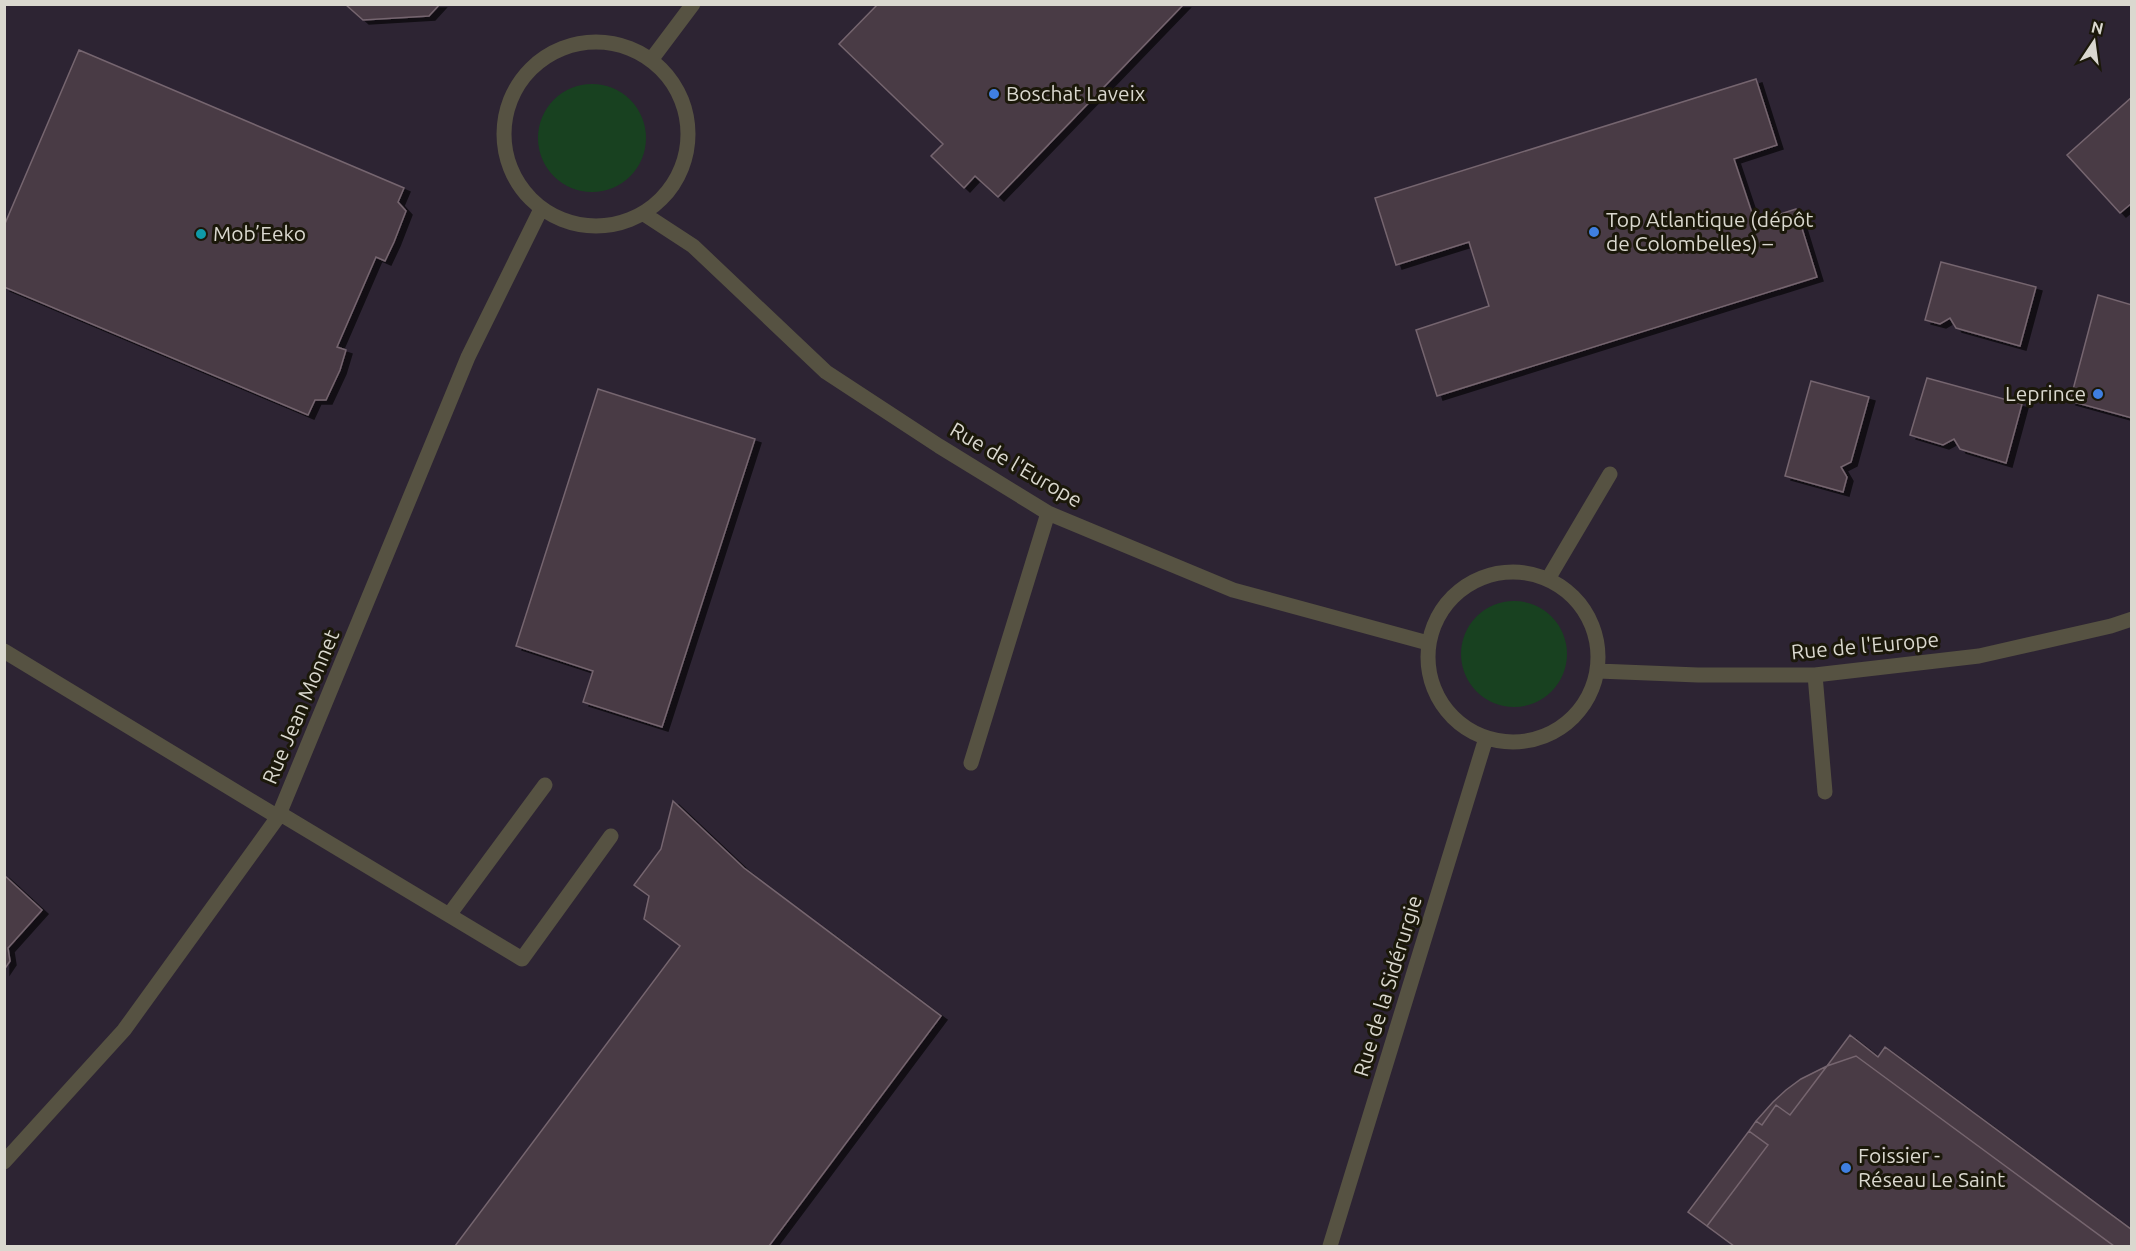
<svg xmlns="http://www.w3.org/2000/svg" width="2136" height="1251" font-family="Ubuntu,sans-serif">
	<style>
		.industrial { fill: #2d2433 }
		.green { fill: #184120 }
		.building { fill: #4a3b44; stroke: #75656f; stroke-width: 1.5; filter: url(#shadow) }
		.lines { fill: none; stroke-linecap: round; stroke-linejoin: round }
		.minor { stroke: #565242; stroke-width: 15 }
		.shop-dot { fill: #3f7fe0; stroke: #1b180a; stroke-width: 2 }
		.culture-dot { fill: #0f9aa8; stroke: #1b180a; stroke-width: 2 }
		.labels { text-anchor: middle; stroke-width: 6; stroke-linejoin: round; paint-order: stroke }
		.poi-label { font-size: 21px; fill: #dad8cf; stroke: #1b180a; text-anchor: start }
		.street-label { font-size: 21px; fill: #dad8cf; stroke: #1b180a }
	</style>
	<defs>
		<filter id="shadow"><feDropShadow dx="6" dy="4" stdDeviation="0" flood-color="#0009"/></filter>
	</defs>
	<rect width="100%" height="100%" fill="#242113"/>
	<path class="industrial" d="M5,5H2131V1246H5Z"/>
	<path class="green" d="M538 138a54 54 0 1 1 108 0a54 54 0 1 1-108 0Z
		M1461 654a53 53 0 1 1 106 0a53 53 0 1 1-106 0Z"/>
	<path class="building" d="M345,4H440L429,16L363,20Z
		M878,4H1184L998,197L975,176L964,188L931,156L943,144L839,44Z
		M79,50L404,188L398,202L406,211L394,242L385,261L376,257L337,347L346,350L340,370L326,400H315L308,415L4,287V226Z
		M1756,79L1777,145L1734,159L1755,222L1796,209L1817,277L1437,396L1416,330L1489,306L1469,242L1396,265L1375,198Z
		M2132,97V203L2120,213L2067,155Z
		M1941,262L2036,287L2020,346L1956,328L1950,318L1940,324L1925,320Z
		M2098,295L2132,305V418L2070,401Z
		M1927,378L2022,404L2006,463L1960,449L1954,439L1943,445L1910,435Z
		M1811,381L1869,397L1851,462L1841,467L1847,477L1843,492L1785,476Z
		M598,389L755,439L662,727L583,702L593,671L516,646Z
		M673,801L744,868L941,1016L769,1246H455L680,946L644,919L649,896L634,885L661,849Z
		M4,875L42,910L8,948L10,961L4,970Z
		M1850,1035L1878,1057L1885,1047L2132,1230V1246H2114L1856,1056L1827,1066Z
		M1856,1056L2114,1246H1734L1707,1226L1768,1145L1749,1131L1756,1121L1762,1125L1776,1105L1790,1115L1827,1066Z
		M1827,1066L1790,1115L1776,1105L1762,1125L1756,1121L1773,1102L1786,1090L1801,1079Z
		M1749,1131L1768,1145L1707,1226L1688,1212Z"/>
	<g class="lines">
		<path class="minor" d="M504 134a92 92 0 1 1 184 0a92 92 0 1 1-184 0Z
			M651,60L693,4
			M644,214L693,246L826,372L939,446L1048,513L1233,590L1428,643
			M1428 657a85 85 0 1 1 170 0a85 85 0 1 1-170 0Z
			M1548,579L1610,474
			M4,651L278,817
			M1598,671L1698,675H1815L1979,656L2111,626L2132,619
			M1815,675L1825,792
			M971,763L1048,513
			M279,813L522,959L611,836
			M449,915L545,785
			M4,1162L124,1030L278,817L468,357L541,209
			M1330,1246L1486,738"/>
	</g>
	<g class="shop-dot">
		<circle cx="994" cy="94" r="6"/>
		<circle cx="1594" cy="232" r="6"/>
		<circle cx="2098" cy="394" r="6"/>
		<circle cx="1846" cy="1168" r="6"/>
	</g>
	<circle class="culture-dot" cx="201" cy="234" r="6"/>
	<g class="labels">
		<g class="poi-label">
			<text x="1006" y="101">Boschat Laveix</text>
			<text x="1606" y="227">Top Atlantique (dépôt<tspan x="1606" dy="24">de Colombelles) –</tspan></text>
			<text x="213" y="241">Mob’Eeko</text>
			<text x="2086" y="401" text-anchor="end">Leprince</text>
			<text x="1858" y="1163">Foissier -<tspan x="1858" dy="24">Réseau Le Saint</tspan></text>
		</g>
		<g class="street-label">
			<text transform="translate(1016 465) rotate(30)" y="7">Rue de l'Europe</text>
			<text transform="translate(1865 646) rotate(-5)" y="7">Rue de l'Europe</text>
			<text transform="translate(301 707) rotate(-67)" y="7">Rue Jean Monnet</text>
			<text transform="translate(1388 986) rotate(-73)" y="7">Rue de la Sidérurgie</text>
		</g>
	</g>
	<rect width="2136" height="1251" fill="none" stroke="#dad8cf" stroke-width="12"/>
	<g transform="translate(2094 42) rotate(13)" stroke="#1b180a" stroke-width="4.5" paint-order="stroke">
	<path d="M0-4.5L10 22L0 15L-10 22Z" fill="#dad8cf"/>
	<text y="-9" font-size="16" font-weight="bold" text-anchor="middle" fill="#dad8cf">N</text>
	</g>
</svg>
